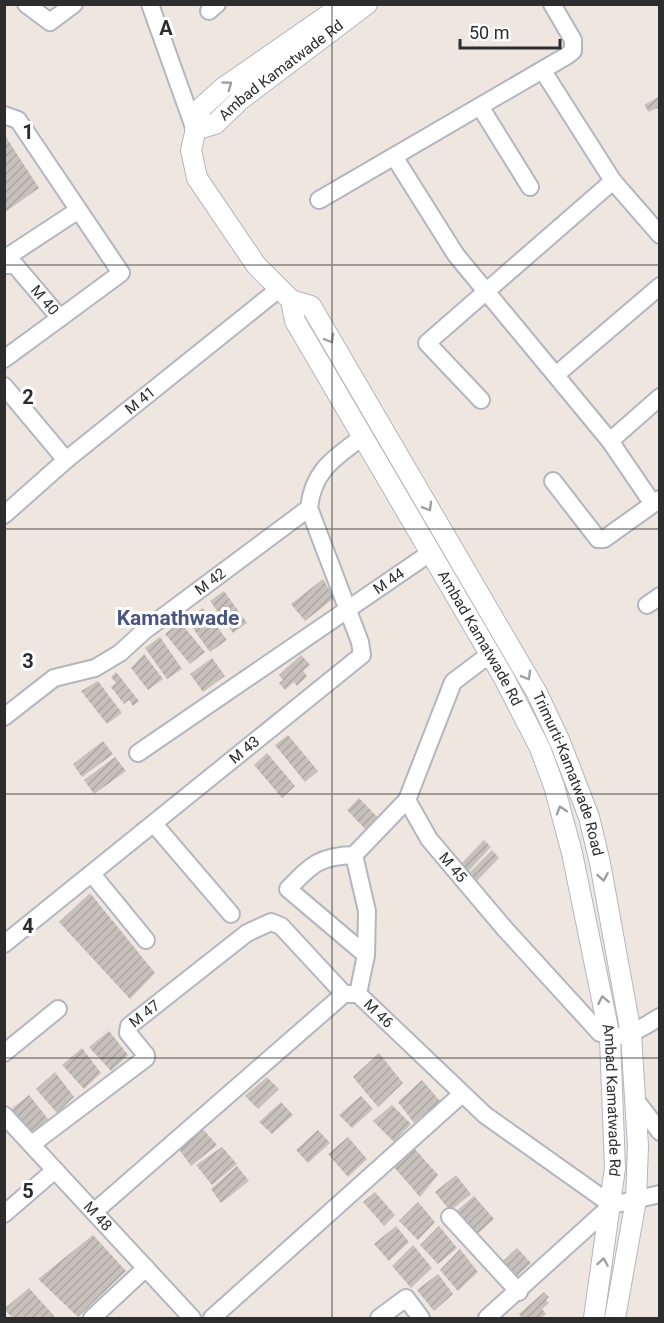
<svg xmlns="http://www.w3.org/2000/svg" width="664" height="1323" font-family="Roboto,sans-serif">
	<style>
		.building { fill: url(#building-hatch) }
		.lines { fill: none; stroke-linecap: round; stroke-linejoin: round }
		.minor-casing { stroke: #b3b6c1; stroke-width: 20 }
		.tertiary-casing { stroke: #b3b6c1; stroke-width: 22 }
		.minor { stroke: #fff; stroke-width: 16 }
		.tertiary { stroke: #fff; stroke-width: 20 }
		.oneway { stroke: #a0a0a0 }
		.grid { fill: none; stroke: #2d2d2d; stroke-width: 1.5; stroke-opacity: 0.55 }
		.labels { text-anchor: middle; stroke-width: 6; stroke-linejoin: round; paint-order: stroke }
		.street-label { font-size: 15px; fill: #2d2d2d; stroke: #fff }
		.district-label { font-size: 21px; font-weight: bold; fill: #4a5680; stroke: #fff }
		.grid-label { font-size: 20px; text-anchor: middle; font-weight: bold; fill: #2d2d2d; stroke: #fff; stroke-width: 6; stroke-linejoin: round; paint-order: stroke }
	</style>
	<defs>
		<pattern id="building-hatch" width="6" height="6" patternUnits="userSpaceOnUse" patternTransform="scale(1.5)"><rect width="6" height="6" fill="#c7c1bb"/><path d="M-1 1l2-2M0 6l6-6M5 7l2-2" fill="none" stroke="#aba6a1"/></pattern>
	</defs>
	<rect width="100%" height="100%" fill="#efe7df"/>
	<path class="building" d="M660,96V112L657,108L649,112L644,105Z
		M4,134L39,188L4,213Z
		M323,579L334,598L305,621L291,604Z
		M224,591L247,623L233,633L210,601Z
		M203,608L227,640L210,652L192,627L198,623L193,616Z
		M180,622L205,652L190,664L165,634Z
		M160,637L182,669L167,679L145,648Z
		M144,654L163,679L148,690L131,668Z
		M301,655L310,665L303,671L307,676L297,686L294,682L285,690L279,683L283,680L279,675Z
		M212,658L225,676L203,692L190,674Z
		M116,672L139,701L133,706L129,700L124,704L111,687L116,683L111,677Z
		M98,681L122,713L107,724L81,691Z
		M288,735L318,771L305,782L275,745Z
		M103,741L113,754L82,777L73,764Z
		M267,753L295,786L282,798L254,765Z
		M115,757L126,771L94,794L84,780Z
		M359,798L381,821L369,833L347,810Z
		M484,840L491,847L465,875L457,868Z
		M492,850L499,858L473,885L465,877Z
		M90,893L155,973L130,999L59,922Z
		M109,1031L128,1055L111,1071L89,1047Z
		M82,1048L101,1073L84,1089L62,1065Z
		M379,1053L403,1083L378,1107L353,1077Z
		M55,1072L74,1097L57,1113L36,1089Z
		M267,1077L279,1089L258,1109L245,1096Z
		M422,1080L440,1101L414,1123L398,1102Z
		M29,1095L48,1119L31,1135L9,1111Z
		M361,1096L373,1109L352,1128L339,1115Z
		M281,1102L293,1115L272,1134L259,1122Z
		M392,1105L411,1124L394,1142L373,1121Z
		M202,1128L217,1145L191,1166L176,1145Z
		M318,1130L330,1143L308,1163L296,1150Z
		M348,1137L367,1159L348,1177L328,1154Z
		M222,1147L237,1164L212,1185L196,1165Z
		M414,1148L438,1175L420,1197L393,1166Z
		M237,1166L249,1181L221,1203L211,1189Z
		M456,1175L471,1194L450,1211L435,1192Z
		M375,1192L395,1215L384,1226L363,1202Z
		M474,1196L494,1219L474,1237L454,1213Z
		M418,1202L435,1222L418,1240L399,1221Z
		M396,1226L409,1242L389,1261L374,1244Z
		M439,1226L457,1248L438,1264L420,1245Z
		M93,1235L126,1271L78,1317L38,1279Z
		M413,1245L432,1268L411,1288L392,1266Z
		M517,1248L531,1263L517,1276L503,1261Z
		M460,1249L478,1272L458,1291L440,1270Z
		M438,1274L453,1294L434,1311L417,1290Z
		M29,1288L56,1318H13L4,1309Z
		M544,1292L549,1297L546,1300L549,1303L542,1309L546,1314L541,1318H522L519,1314Z"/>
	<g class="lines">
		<defs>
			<g id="minor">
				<path d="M26,4L50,22L74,4"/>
				<path d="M150,4L195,130"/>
				<path d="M209,11L217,4"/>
				<path d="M543,71L613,181L660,235"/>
				<path d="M481,108L530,187"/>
				<path d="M4,115L18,120L121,273L60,318"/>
				<path d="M395,158L456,255L610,441L660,397"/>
				<path d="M319,200L568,55L573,51V40L552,4"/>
				<path d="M4,259L77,211"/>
				<path id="s1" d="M4,265H15L60,318L4,359"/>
				<path d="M557,374L660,286"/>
				<path d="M4,386L66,460"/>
				<path d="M481,400L427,343L613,181"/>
				<path d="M610,441L653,504"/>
				<path d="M553,481L598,539H604L660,499"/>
				<path id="s2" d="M4,515L66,460L279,289"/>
				<path d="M647,605L660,596"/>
				<path id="s3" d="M490,654L453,682L407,800L429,839L505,929L600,1033C622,1043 641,1028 660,1017"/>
				<path id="s4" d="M4,717L54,678L95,668L120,653L144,631L309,508C313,471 333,459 361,438"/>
				<path id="s5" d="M138,753L430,553"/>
				<path d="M154,824L231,914"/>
				<path d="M354,855L367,911L366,955L288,889C311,865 319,856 354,855L407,800"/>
				<path d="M92,874L146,940"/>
				<path id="s6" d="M4,944L362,655L360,642L309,508"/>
				<path d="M358,994L366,955"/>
				<path d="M4,1053L58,1009"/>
				<path d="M635,1099L660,1132"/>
				<path id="s7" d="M4,1115L192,1318"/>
				<path id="s8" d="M32,1144L146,1058V1055L128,1033L129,1026L247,933L271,922L281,926L344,994"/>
				<path id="s9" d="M94,1212L344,994H358L485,1115L612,1205"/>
				<path d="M4,1214L55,1170"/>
				<path d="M450,1217L519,1292"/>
				<path d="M92,1318L146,1268"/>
				<path d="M212,1318L462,1094"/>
				<path d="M379,1318L406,1298L421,1318"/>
				<path d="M487,1318L612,1205L660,1194"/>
			</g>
			<g id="tertiary">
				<path id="s10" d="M344,4L223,88L201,108L191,150L197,178L256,265L291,300L295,321L504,678L540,748L554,786L572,853L610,1038L615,1168L594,1318"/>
				<path id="s11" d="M195,130L215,124L240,100L367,4"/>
				<path id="s12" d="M291,300L311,306L537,693L560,742L589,817L600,863L631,1034L638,1146L636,1200L615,1318"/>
			</g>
		</defs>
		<use href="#minor" class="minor-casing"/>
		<use href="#tertiary" class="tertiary-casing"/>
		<use href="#minor" class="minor"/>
		<use href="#tertiary" class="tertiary"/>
	</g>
	<defs><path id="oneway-chevron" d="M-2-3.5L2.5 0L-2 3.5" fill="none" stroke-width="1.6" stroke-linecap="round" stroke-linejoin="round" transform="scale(1.5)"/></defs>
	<g class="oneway">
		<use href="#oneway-chevron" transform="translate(228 85) rotate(-36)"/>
		<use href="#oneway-chevron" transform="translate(330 339) rotate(60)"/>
		<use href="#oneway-chevron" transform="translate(428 507) rotate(60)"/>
		<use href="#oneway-chevron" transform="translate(527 676) rotate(60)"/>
		<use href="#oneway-chevron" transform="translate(561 810) rotate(-107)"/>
		<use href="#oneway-chevron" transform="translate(603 877) rotate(80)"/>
		<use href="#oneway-chevron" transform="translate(603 1000) rotate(-101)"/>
		<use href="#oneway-chevron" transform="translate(603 1262) rotate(-81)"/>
	</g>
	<path class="grid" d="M332,4V1318M4,265H660M4,529H660M4,794H660M4,1058H660"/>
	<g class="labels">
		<g class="street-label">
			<text dy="5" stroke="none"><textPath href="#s11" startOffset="106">Ambad Kamatwade Rd</textPath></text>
			<text dy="5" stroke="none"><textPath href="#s1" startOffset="57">M 40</textPath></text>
			<text dy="5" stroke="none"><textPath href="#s2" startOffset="178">M 41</textPath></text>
			<text dy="5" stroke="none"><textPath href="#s5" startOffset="304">M 44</textPath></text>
			<text dy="5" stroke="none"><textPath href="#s4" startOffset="250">M 42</textPath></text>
			<text dy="5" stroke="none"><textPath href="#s10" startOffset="792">Ambad Kamatwade Rd</textPath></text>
			<text dy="5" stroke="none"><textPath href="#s6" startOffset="309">M 43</textPath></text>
			<text dy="5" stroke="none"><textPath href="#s12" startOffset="556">Trimurti-Kamatwade Road</textPath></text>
			<text dy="5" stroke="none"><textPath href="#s3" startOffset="255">M 45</textPath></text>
			<text dy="5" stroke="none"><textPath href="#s8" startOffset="201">M 47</textPath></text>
			<text dy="5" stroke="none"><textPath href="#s9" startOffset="374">M 46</textPath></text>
			<text dy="5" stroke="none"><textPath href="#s10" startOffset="1278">Ambad Kamatwade Rd</textPath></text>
			<text dy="5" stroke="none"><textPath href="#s7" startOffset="138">M 48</textPath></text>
		</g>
		<g class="district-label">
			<text x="178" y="625">Kamathwade</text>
		</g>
	</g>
	<g class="grid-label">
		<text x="166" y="35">A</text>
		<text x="28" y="139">1</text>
		<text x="28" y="404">2</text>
		<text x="28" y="668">3</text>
		<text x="28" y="933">4</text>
		<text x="28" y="1198">5</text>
	</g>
	<rect width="664" height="1323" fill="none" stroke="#2d2d2d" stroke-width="12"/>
	<path d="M460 39v9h100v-9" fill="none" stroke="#2d2d2d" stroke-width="3"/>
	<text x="469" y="39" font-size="18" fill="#2d2d2d" stroke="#ffffff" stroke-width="4.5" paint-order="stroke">50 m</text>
</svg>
